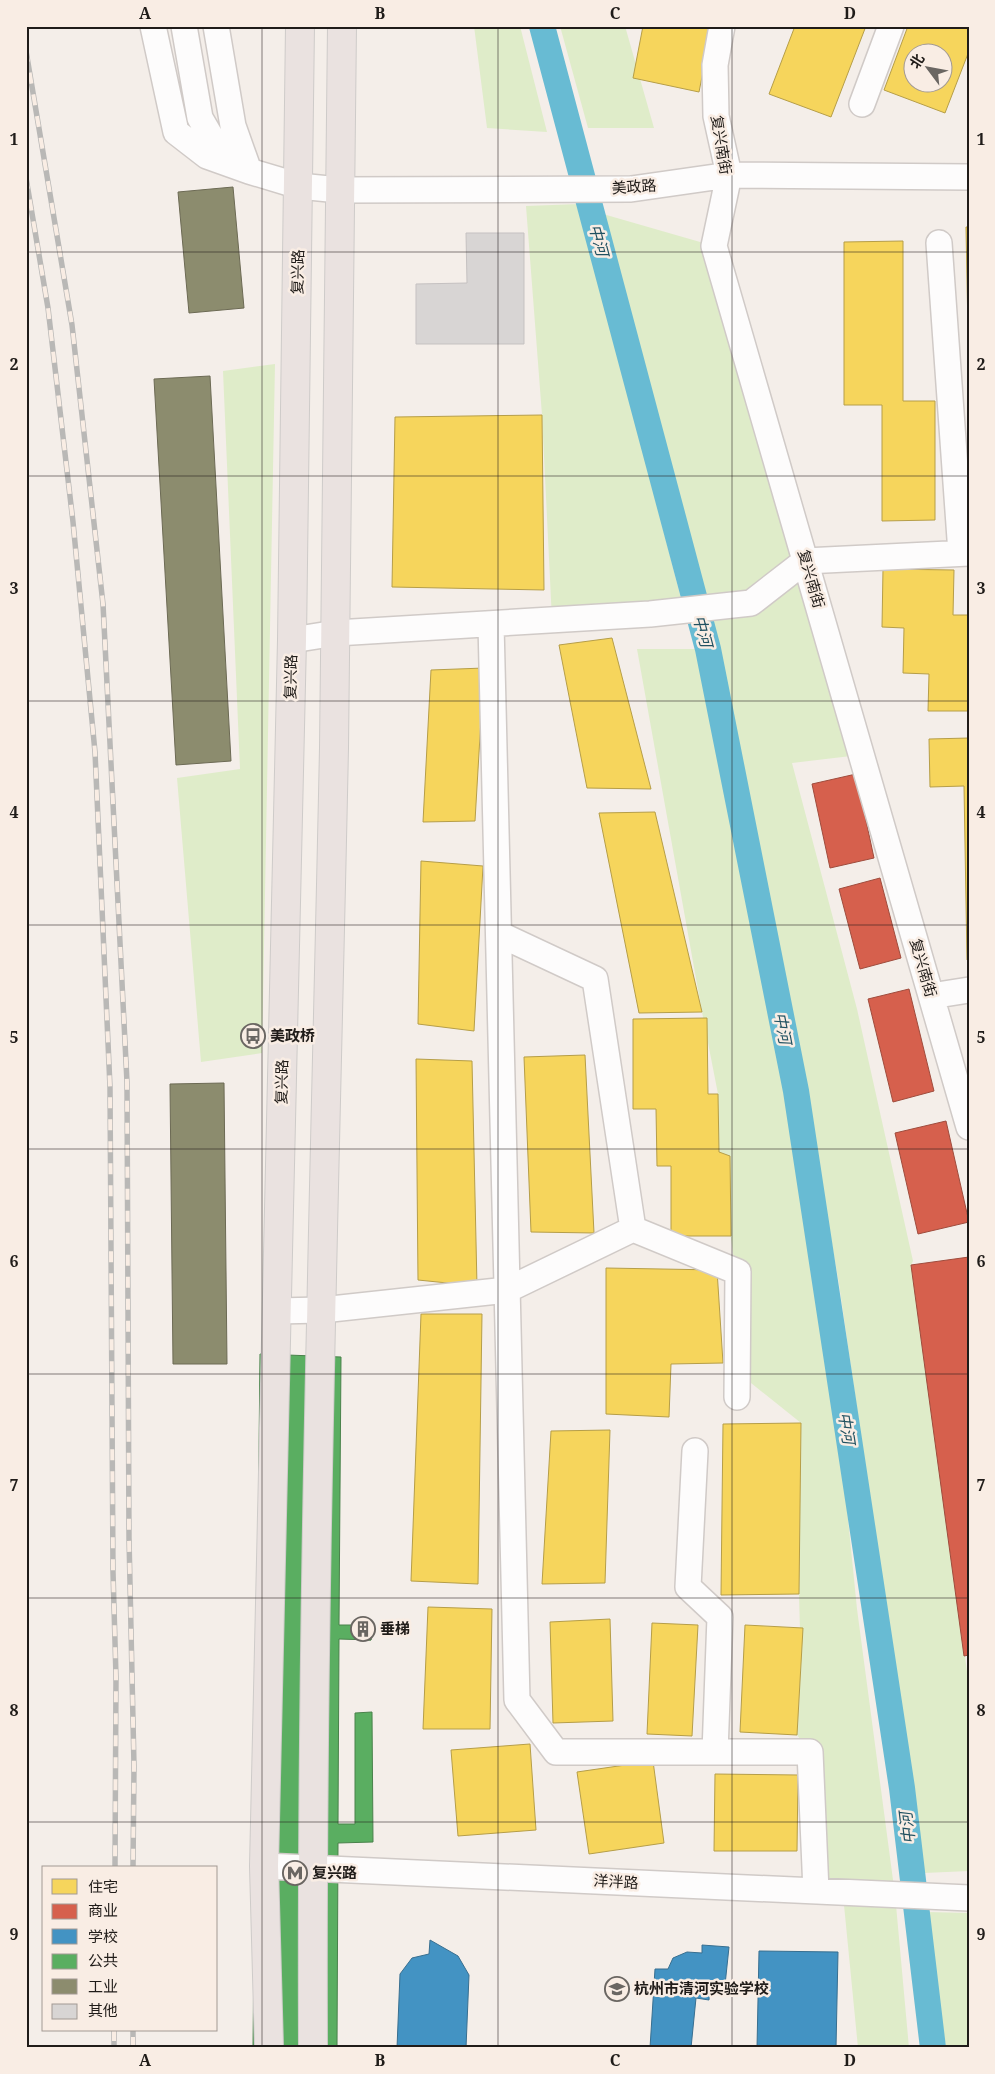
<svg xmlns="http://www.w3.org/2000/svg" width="995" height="2074" font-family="'Noto Serif','Noto Sans SC',serif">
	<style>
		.green { fill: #dfecc9 }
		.homes { fill: #f6d55c; stroke: #b69e48; fill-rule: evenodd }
		.shops { fill: #d6604d; stroke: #9f4c3d }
		.schools { fill: #4393c3; stroke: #386f90 }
		.public { fill: #5aae61; stroke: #49824b }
		.industry { fill: #8c8c6e; stroke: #6c6a54 }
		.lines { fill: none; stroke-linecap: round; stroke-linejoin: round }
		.canal { stroke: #68bbd3; stroke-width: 26 }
		.building { fill: #d8d5d4; stroke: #c5c1c1 }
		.minor-casing { stroke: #d0cac7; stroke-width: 28 }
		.major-casing { stroke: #cecbc9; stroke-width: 30 }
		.minor { stroke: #fdfcfc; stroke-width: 25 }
		.major { stroke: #eae2e0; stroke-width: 28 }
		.rail-casing { stroke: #b9b8b6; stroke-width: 5.5 }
		.rail { stroke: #f9ede4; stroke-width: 4; stroke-dasharray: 11; stroke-linecap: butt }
		.grid { fill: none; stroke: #201c19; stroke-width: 1; stroke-opacity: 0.55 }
		.labels { text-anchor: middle; stroke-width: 5; stroke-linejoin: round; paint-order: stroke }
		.street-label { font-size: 15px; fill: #201c19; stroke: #f9ede4 }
		.poi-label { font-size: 15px; font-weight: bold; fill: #201c19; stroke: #f9ede4; text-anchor: start }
		.water-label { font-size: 16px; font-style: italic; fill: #215161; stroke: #f9ede4 }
		.neatline { fill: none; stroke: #201c19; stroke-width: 2 }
		.grid-label { font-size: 16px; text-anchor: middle; font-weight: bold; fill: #201c19 }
	</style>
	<rect width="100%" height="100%" fill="#f4eee9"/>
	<path class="green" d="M474,26H520L547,132L487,128Z
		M560,26H625L654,128H588Z
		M579,204L684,610L552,620L542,415L526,206Z
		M603,214L714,246L851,756L792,763L857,1009L913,1261L911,1265L969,1686V1871L924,1873L839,1284L785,978L714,626Z
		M275,364L262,1053L201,1062L177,778L240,769L223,371Z
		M637,649H708L762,923L823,1269L857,1609L895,1895L816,1891L810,1752L797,1735L801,1668L799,1594L801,1423L751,1383L719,1152L718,1094L702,1012Z
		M844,1905H896L909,2048H858Z
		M926,1912L969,1913V2048H946Z"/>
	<path class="homes" d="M643,26H712L699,92L633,78Z
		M795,26H866L831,117L769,94Z
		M908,26H969V51L945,113L884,90ZM912,52H942V82H912Z
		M966,227H969V384Z
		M903,241V401H935V520L882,521V405H844V242Z
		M542,415L544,590L392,587L395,417Z
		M883,569L954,570L953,615H968L969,711H928L929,674L903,673L904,628L882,627Z
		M612,638L651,789L587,788L559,645Z
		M484,668L475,821L423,822L431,670Z
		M969,738V960H967L964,786L930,787L929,739Z
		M655,812L702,1012L639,1013L599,813Z
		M421,861L483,866L474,1031L418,1024Z
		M707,1018L708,1094H718L719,1152L730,1156L731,1236H671V1166H657L656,1109H633V1019Z
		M585,1055L594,1233L531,1232L524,1057Z
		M416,1059L472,1061L477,1286L418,1280Z
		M606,1268L717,1270L723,1363L671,1364L669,1417L606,1414Z
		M421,1314H482L478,1584L411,1581Z
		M801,1423L799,1594L721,1595L723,1424Z
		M610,1430L605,1583L542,1584L551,1431Z
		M428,1607L492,1609L490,1729H423Z
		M610,1619L613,1721L553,1723L550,1622Z
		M652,1623L698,1625L692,1736L647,1734Z
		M745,1625L803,1628L797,1735L740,1732Z
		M530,1744L536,1830L458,1836L451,1750Z
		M653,1761L664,1843L589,1854L577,1772Z
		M715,1774L798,1775L797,1851H714Z"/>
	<path class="shops" d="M856,774L874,858L830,868L812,784Z
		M880,878L901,958L860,969L839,889Z
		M909,989L934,1091L893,1102L868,999Z
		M946,1121L969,1222L918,1234L895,1133Z
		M969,1257V1655L964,1656L911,1265Z"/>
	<path class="schools" d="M430,1940L458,1956L469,1975L466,2048H397L400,1974L412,1958L429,1954Z
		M702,1945L729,1947L725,1985L710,1983L709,2000L696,1998L691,2048H650L655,1969H668L673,1958L687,1952L702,1953Z
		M759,1951L838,1952L836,2048H757Z"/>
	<path class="public" d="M260,1354L341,1357L339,1625H370L371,1640L339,1639L338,1824H355V1713L372,1712L373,1842L338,1843L337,2048H253Z
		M355,1624L370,1625L371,1640L356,1639Z"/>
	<path class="industry" d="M233,187L244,308L189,313L178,192Z
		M210,376L231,761L176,765L154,379Z
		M224,1083L227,1364H173L170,1084Z"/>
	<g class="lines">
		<path class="canal" d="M542,26L708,649L796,1091L902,1788L933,2048"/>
	</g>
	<path class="building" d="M466,233H524V344H416V284L467,283Z"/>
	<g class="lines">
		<defs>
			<path id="minor" d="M153,26L176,132L207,156L249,171L299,186L339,190L631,189L729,175L969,177
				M184,26L200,118L218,149L233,160
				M216,26L233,126L249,171
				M722,26L715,65L716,116L729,175L714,246L969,1127
				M862,104L891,26
				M939,243L961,553
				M491,624L517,1700L556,1752H810L816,1891
				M292,640L336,633L650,614L751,603L805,561L969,553
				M499,934L595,979L633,1229L738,1272L737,1397
				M931,996L969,990
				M276,1311L322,1310L507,1290L633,1229
				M695,1451L688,1587L720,1617L715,1752
				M264,1866L969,1898"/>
			<path id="major" d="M269,2048L264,1866L292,640L300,26
				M313,2048C311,1614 325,1181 334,748C338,507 338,267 342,26"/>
		</defs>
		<use href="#minor" class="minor-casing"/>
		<use href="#major" class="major-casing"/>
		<use href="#minor" class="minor"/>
		<use href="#major" class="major"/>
		<defs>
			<path id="rail" d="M26,51L72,325L103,604L127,1082L129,1538L134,1766L133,1868
				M26,178L48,308L73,522L95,752L110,1087L113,1572L116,1677L115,1868
				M114,2030V2048
				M133,2048V2030"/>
		</defs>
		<use href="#rail" class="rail-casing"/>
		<use href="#rail" class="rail"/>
	</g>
	<path class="grid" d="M262,26V2048M498,26V2048M732,26V2048M26,252H969M26,476H969M26,701H969M26,925H969M26,1149H969M26,1374H969M26,1598H969M26,1822H969"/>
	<defs>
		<symbol id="bus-ring" viewBox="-11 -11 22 22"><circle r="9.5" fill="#f9ede4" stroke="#6a6662" stroke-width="1.5"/><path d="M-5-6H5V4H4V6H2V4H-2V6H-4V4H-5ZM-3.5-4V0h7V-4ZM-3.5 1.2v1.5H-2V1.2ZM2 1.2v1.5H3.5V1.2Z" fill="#6a6662"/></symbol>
		<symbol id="building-ring" viewBox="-11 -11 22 22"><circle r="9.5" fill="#f9ede4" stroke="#6a6662" stroke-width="1.5"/><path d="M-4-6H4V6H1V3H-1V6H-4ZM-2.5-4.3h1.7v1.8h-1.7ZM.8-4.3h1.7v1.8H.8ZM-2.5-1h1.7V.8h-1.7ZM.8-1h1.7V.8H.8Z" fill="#6a6662"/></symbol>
		<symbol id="metro-ring" viewBox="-11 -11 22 22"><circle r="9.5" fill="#f9ede4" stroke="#6a6662" stroke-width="1.5"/><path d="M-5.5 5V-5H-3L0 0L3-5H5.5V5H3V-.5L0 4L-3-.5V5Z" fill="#6a6662"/></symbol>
		<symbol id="school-ring" viewBox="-11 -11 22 22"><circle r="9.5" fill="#f9ede4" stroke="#6a6662" stroke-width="1.5"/><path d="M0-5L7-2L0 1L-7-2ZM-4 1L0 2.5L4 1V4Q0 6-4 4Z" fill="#6a6662"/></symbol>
	</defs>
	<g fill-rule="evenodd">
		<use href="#bus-ring" x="239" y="1022" width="28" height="28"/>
		<use href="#building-ring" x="349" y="1615" width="28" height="28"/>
		<use href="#metro-ring" x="281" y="1859" width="28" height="28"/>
		<use href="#school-ring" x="603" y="1975" width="28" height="28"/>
	</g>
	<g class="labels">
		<g class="street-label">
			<text transform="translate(721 145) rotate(81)" y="5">复兴南街</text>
			<text transform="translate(634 187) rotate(-4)" y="5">美政路</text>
			<text transform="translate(298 272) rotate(-89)" y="5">复兴路</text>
			<text transform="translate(811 579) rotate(74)" y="5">复兴南街</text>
			<text transform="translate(291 677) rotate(-89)" y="5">复兴路</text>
			<text transform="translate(923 968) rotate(74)" y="5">复兴南街</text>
			<text transform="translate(282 1082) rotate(-89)" y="5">复兴路</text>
			<text transform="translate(616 1882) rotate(3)" y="5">洋泮路</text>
		</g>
		<g class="poi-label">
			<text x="270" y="1041">美政桥</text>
			<text x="380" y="1634">垂梯</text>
			<text x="312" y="1878">复兴路</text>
			<text x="634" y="1994">杭州市清河实验学校</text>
		</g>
		<g class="water-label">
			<text transform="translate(599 240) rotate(75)" y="6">中河</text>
			<text transform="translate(703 631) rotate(75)" y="6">中河</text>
			<text transform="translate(783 1028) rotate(79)" y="6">中河</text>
			<text transform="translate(847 1428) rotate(81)" y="6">中河</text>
			<text transform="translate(907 1828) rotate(-97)" y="6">中河</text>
		</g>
	</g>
	<rect width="995" height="2074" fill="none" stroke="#f9ede4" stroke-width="55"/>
	<rect x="42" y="1866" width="175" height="165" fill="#f9ede4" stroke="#a29993"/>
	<rect x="52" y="1879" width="25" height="15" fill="#f6d55c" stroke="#a29993"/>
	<text x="88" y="1892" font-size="15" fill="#201c19">住宅</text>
	<rect x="52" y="1904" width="25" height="15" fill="#d6604d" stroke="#a29993"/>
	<text x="88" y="1916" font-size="15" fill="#201c19">商业</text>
	<rect x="52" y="1929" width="25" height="15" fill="#4393c3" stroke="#a29993"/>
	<text x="88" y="1942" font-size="15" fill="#201c19">学校</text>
	<rect x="52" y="1954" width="25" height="15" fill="#5aae61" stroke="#a29993"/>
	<text x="88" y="1966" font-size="15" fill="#201c19">公共</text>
	<rect x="52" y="1979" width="25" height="15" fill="#8c8c6e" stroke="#a29993"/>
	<text x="88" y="1992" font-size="15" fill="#201c19">工业</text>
	<rect x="52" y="2004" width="25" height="15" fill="#d8d5d4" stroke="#a29993"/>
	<text x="88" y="2016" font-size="15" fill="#201c19">其他</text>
	<g transform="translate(928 68) rotate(302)"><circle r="24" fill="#f9ede4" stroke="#a29993"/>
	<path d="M0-4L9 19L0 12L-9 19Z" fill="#6a6662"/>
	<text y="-8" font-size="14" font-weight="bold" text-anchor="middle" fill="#201c19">北</text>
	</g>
	<rect x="28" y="28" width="940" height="2018" class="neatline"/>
	<g class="grid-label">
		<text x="145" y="19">A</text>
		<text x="380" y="19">B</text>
		<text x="615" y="19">C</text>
		<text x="850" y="19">D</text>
		<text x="14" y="145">1</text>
		<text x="981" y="145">1</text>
		<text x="14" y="370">2</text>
		<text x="981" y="370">2</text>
		<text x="14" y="594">3</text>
		<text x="981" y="594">3</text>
		<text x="14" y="818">4</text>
		<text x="981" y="818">4</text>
		<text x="14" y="1043">5</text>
		<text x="981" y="1043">5</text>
		<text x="14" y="1267">6</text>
		<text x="981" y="1267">6</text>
		<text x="14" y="1491">7</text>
		<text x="981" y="1491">7</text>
		<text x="14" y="1716">8</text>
		<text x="981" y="1716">8</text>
		<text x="14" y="1940">9</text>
		<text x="981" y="1940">9</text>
		<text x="145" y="2066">A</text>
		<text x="380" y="2066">B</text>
		<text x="615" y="2066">C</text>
		<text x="850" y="2066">D</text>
	</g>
</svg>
